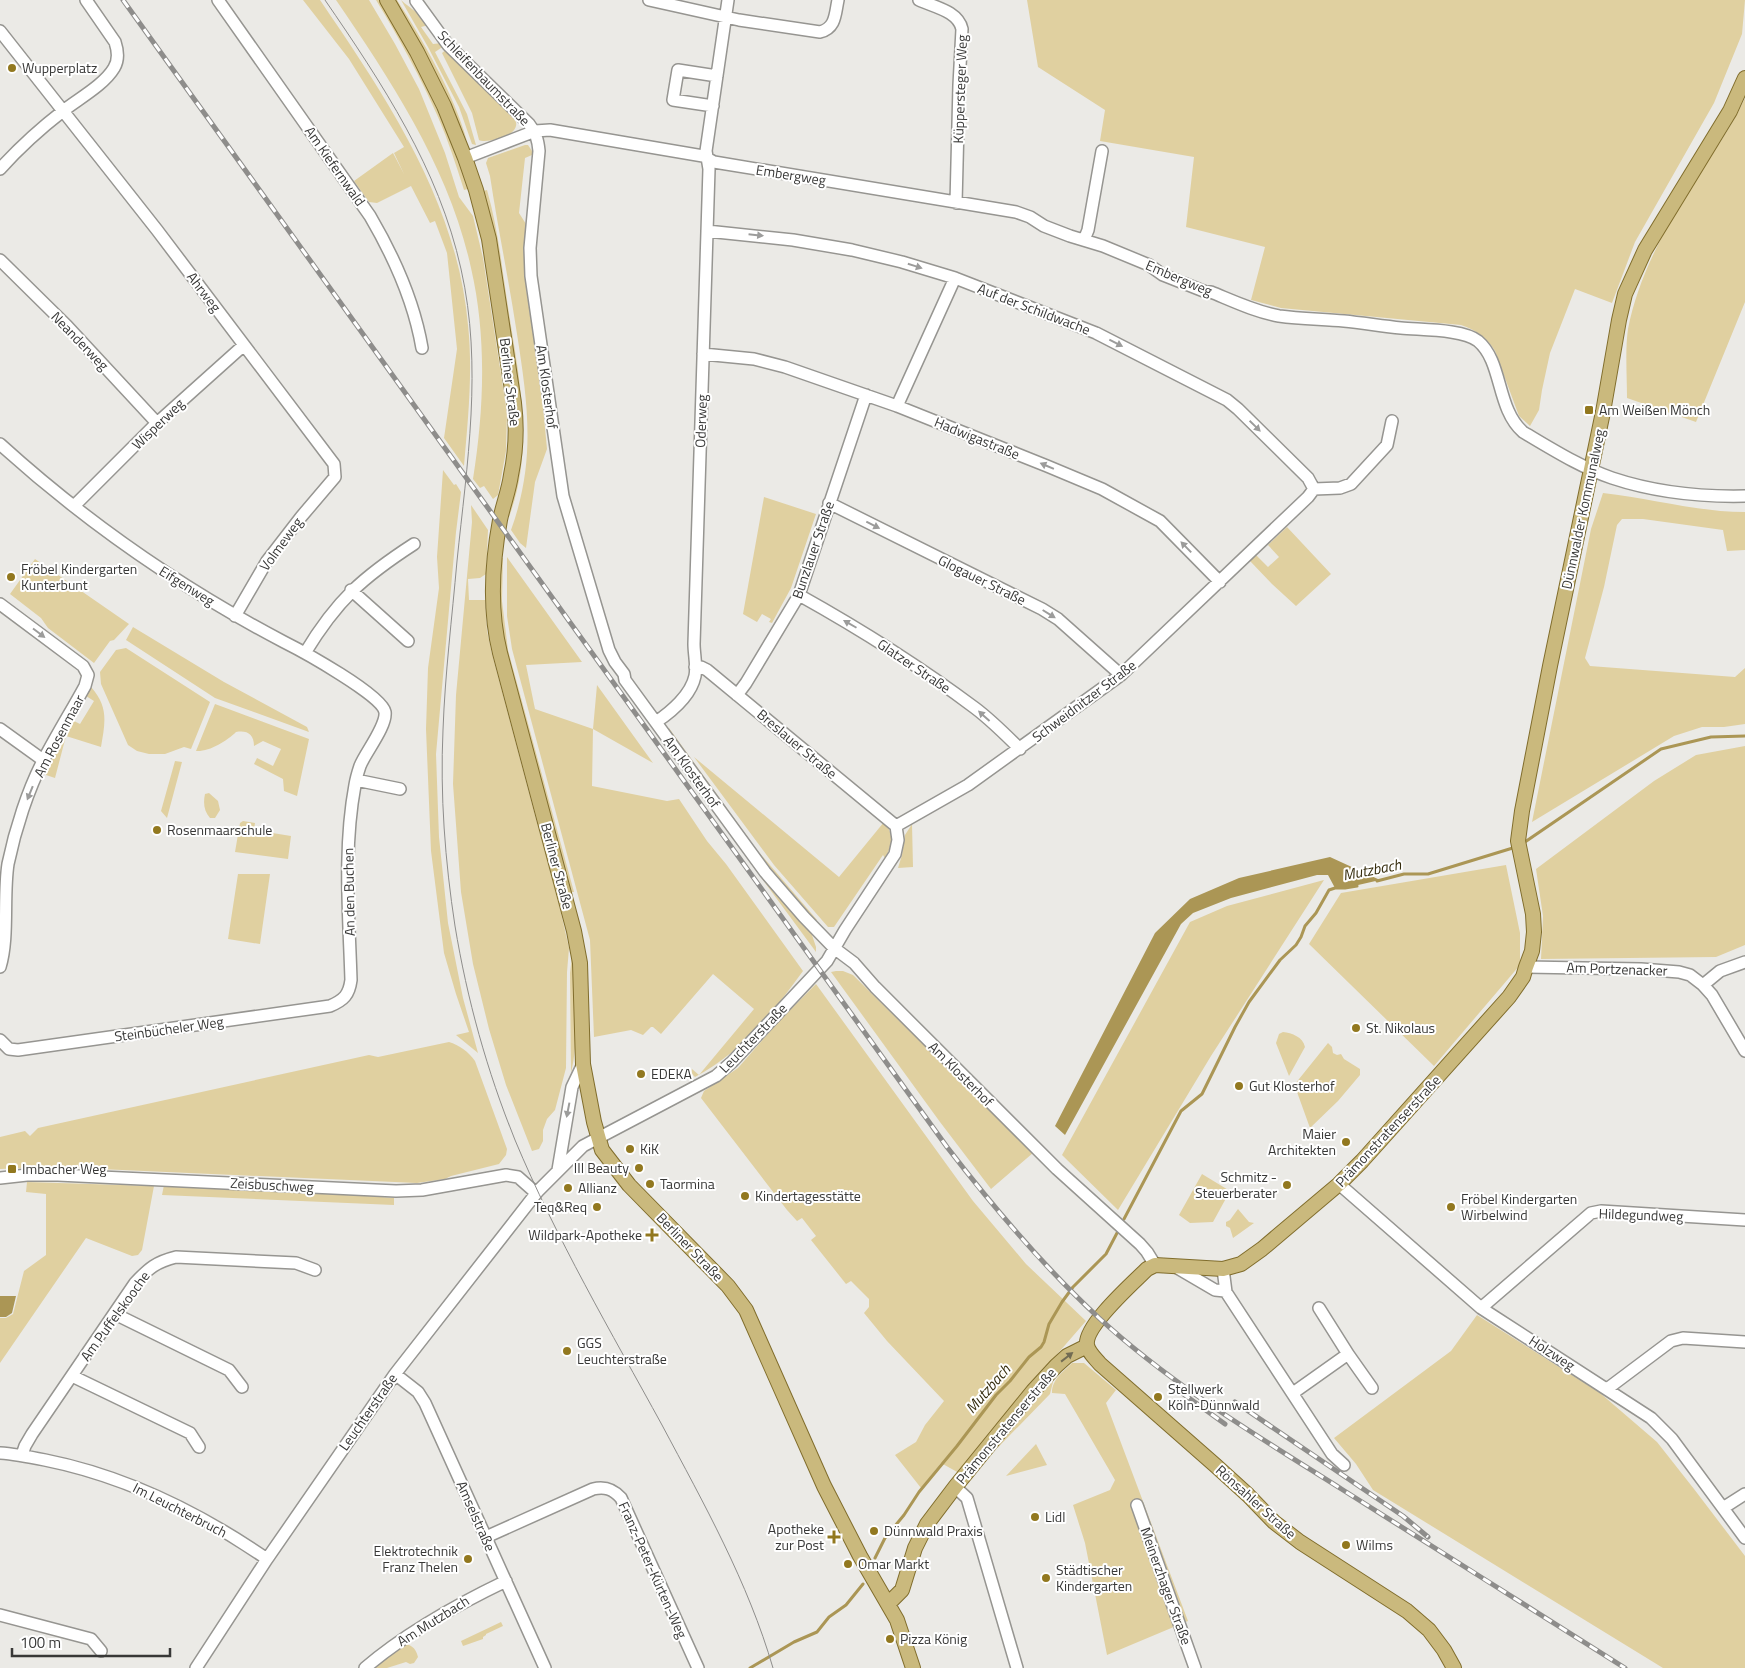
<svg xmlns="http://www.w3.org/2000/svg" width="1745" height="1668" font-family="'Titillium Web',sans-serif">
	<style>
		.green { fill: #e0d0a0 }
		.water { fill: #ab9655 }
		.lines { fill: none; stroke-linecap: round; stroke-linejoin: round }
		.stream { stroke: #ab9655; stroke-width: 3 }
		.minor-casing { stroke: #969591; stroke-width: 14 }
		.major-casing { stroke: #806d2c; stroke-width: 16 }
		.minor { stroke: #fff; stroke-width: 11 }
		.major { stroke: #cab97d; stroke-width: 14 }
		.tram { stroke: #8e8d8b; stroke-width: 1 }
		.rail-casing { stroke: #8e8d8b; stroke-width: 5 }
		.rail { stroke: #fff; stroke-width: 3; stroke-dasharray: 9; stroke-linecap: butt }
		.oneway { fill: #9c9c9b }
		.oneway2 { fill: #726c53 }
		.poi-dot { fill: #92781f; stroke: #fff; stroke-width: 2 }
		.labels { text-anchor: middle; stroke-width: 4; stroke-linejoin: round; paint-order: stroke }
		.poi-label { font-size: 14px; fill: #383837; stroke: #fff; text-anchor: start }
		.street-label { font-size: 14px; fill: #383837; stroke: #fff }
		.water-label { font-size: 15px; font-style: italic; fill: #342b0c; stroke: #fff }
	</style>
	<rect width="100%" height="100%" fill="#ebeae6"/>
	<path class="green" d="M303,0H320C388,100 457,202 468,325C473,372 468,419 464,466L444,438L457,349L447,253L435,221L430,223L411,186L377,203L369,202L354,181L393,153L404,174L394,153L404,147L349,59Z
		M336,0H369L395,44L419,89L445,153L459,197L473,216L483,258L507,413L506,451L498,495L493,499L484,486L480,488L473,479C484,410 487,337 471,268C450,170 392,82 336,0Z
		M376,0H380C417,61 445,122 468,189L464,190C456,165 448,140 438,117C420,76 399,38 376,0Z
		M393,0H397C423,40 454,94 467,141C446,92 420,46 393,0Z
		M401,0C412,10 419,12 429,25L421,27L433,44L442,43L444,46L435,52L467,114L476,145L472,144L459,107L428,47Z
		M1027,0H1745L1742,34L1714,103L1635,242L1612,303L1575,289L1550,353L1542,390L1539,410L1530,426L1519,416L1495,351C1487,338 1476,330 1461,325L1281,308L1251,300L1265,247L1186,227L1194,157L1100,141L1105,110L1038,67Z
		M447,49L516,116L514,118C526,135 486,144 479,140L472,113L442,53Z
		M1745,98V302L1696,422L1627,398C1627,377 1625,349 1628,329C1636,287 1656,246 1677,209C1699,171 1727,137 1745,98Z
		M525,145H528L532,151V155L525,158L519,213L526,224V288L541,386L547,449L535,482L526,548L520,543L511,530C536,461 528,404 517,334C509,281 498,229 490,176L486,163L488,158Z
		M487,190C498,228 502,268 508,307C519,378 535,447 509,517L507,516L516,477L494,237L483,191Z
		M443,470L454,485L456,484L461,492L456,532L436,754L439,837L448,923L463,998L478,1053L456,1035L469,1032L456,994L444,953L431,851L426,729L428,668L439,588L437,557Z
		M1603,493C1650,498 1697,512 1745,512V550L1727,551L1723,530L1643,519H1622L1617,525L1604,587L1585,658L1590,666L1735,677L1745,668V724L1724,727H1702L1674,736L1532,822L1591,529Z
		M764,497L816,514L791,588L772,623L769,622L771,619L762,614L757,622L743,614Z
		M471,505L488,530L486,574L480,578L468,579L469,600H485L487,631L492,654L560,909L569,948L567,972L566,1068L555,1110L547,1119L543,1130V1141L539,1149L532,1151L506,1085L489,1029L473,964L461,892L453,784L456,695L472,522Z
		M1287,527L1331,574L1296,606L1272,584L1250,561L1256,555L1268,567L1279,557L1268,545Z
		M507,557L582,662L526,665L535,709L593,729L597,685L653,763L593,729L592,786L667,801L679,799L707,841L726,864L803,971C774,1011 740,1054 695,1077L691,1073L692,1069L699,1075L754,1009L713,974L661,1034L653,1027H651L643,1035L631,1030L594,1037L590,940L512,649L507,616Z
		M500,558H503L502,601L508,650L574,892H570L505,651L499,617Z
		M35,559L129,624L114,640L110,641L94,663L48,628L41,618L10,594Z
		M133,627L224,682L307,727L309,732L215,698L126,640Z
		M126,648L210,702L191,749L184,747L165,754H149L137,751L128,745L101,684L100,672L116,650Z
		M91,687C109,707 105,723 101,747L66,736L55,778L46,775L45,769L72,720L80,724L94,701L86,696Z
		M215,704L309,739L297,796L284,791L283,779L254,764L257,758L273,766L281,749L263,741L254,746C254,734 247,730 236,732C227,741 209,752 196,751Z
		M669,728L757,850L817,920H812L768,870L669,733Z
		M1745,746V945L1716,957L1541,959L1543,916L1536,869L1654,781L1696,755Z
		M694,757L839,877L884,822L886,824C894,836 892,846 885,858L883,855L834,927H828L774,865Z
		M175,761L182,762L167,818L161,811Z
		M209,793L218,801L220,810L215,818H210C204,811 203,803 205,794Z
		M243,821L255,823L254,830L291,836L288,859L235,852L240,823Z
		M912,824L913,867L898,868L902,855L905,835Z
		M1506,865L1520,933V965L1434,1066L1309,944L1341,893Z
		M238,874H270L260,944L228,939Z
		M760,876L811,932L816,947V952Z
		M1324,880L1211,1056L1118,1210L1062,1155L1190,922L1227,906Z
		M573,948C575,985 580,1037 571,1073L570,973Z
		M836,971H843L853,975L1033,1153L991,1189L940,1122L831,972Z
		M816,984L973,1201L1026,1264L1086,1321L1006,1413L959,1473L941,1463L921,1488L895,1455L916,1442L925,1425L944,1401L887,1341L864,1313L869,1307V1299L851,1281L846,1284L811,1240L816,1236L802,1218L797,1221L787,1210L701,1098L704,1091L738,1068L779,1021Z
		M1283,1032C1292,1033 1303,1037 1305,1047L1289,1076L1276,1043L1279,1034Z
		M449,1042C459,1045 469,1052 475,1061L507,1149L506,1155L499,1164L451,1176L445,1179L417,1183L55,1167L0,1169V1137L25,1131L30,1136L38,1128L369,1055L378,1057Z
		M1328,1043L1332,1047L1333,1053L1337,1055L1341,1054L1344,1059L1360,1069V1075L1338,1101L1310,1128L1297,1092L1295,1084Z
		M1202,1174L1230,1191L1213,1222L1190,1223L1179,1215Z
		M27,1182L154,1186L142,1250L138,1255L132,1256L86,1238L0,1363V1318H6L13,1314L24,1271L46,1255V1194L26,1192Z
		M164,1185L381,1194V1197L394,1198V1205L162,1195Z
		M1238,1209L1249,1222L1254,1223L1233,1238L1230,1228L1226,1226V1222L1230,1220Z
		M1477,1315L1600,1393L1657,1442L1694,1489L1745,1556V1668H1663L1373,1490L1356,1464L1334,1438L1451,1351Z
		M1072,1363H1084L1116,1390L1106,1403L1188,1621L1107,1655L1085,1543L1073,1505L1110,1490L1115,1480L1065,1394L1052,1393C1052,1379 1063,1372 1072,1363Z
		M1055,1374L1050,1394L974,1472Z
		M1036,1444L1047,1465L1006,1476Z
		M501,1622L503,1626L486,1634V1635L483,1637V1639L463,1646L461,1641Z
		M406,1644C413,1646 416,1649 418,1657L414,1663L410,1664L406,1662L387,1668H372L401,1646Z"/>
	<path class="water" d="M1330,857L1380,880L1345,888H1335L1328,875H1317L1231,898L1193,913L1181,924L1065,1135L1055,1126L1155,933L1190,899L1239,878Z
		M0,1296H16L12,1313L6,1317H0Z"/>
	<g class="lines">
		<path class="stream" d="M1522,844L1661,749L1711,737L1745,736
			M1377,881L1404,874H1428L1516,847
			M1124,1219L1181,1111L1202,1094L1235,1027L1249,1002L1280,960L1296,945L1301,937L1305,926L1316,913L1329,890L1335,888H1345L1357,886
			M875,1558L885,1538L904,1515L919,1492L957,1446L996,1395L1010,1381L1029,1357L1041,1347L1044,1342L1049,1324L1062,1302L1073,1287L1106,1254L1117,1233
			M750,1668L794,1642L817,1632L829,1617L846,1605L863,1584"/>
		<defs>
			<path id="minor" d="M218,0L370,216C394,257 414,301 422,348
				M649,0L739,20L820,32C836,28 835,14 838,0
				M919,0C934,7 958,11 962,29L959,85L956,203
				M416,1L448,45L529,124C536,133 538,140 539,151L530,248L531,276L563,496L609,650L615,662L624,674L625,680L765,872L804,917L834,948L854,963L875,987L1057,1169L1140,1244L1147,1252L1155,1265
				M0,31L157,230L334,464L335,477L301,517L267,561L235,616
				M713,106L673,100L678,70L717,76
				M465,158L535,131L550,130L703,156L714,162L1016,212L1030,217L1044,226L1070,236L1103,246L1149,265L1163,275L1206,292H1211C1233,301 1256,312 1279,316C1301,319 1323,319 1344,321C1363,323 1382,326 1401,328C1421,330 1463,329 1478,341C1503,362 1496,408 1523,432C1552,449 1580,467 1612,478C1654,492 1701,497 1745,496
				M0,169C19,148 41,128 63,111C78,99 104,85 114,68C119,60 118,51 115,42L86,0
				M707,231L793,240L852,250L902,262L955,278L1096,333L1227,400L1238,409L1308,478L1314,489
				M1084,240L1088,230L1102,151
				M0,260L67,326L157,423
				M703,354L754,359L785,367L897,406L1047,466L1102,489L1160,521L1220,582
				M897,406L955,278
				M0,444C86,522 181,588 284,642C302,651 382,695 385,712C387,726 365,753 360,766C358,772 356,779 355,785C343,849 349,915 351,980C349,995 344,1000 330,1006L18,1050L9,1049L0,1040
				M829,503L1042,609L1058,619L1121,675
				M74,506L157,423L244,345
				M351,590L408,641
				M799,595C860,629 919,666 975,708C991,720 1006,735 1020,749
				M0,604L83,666L88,675L85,686C72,710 57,734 44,759C28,789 15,830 8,864C3,896 9,938 0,967
				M305,653C337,600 363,577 414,544
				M695,667H701L707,670L896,826
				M737,695L746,683L799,595L866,395
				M656,722C671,712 691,695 695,676C697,666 694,654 694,644L709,169L706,151L728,0
				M0,729L43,760
				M356,780L400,789
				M896,826L968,785L1121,675L1308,497L1314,489L1340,488L1351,484L1387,445L1392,421
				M1526,967L1641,969L1679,972L1690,975L1703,985L1712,995L1745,1051
				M1703,985L1720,971L1745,962
				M558,1170L572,1087L583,1064
				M0,1178L27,1175H58L396,1191L422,1190L506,1175L518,1177L536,1193
				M1339,1184L1481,1308L1651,1418L1672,1439L1745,1538
				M1174,1266L1215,1290L1225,1291
				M1223,1269L1226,1292L1332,1454L1344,1465
				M1481,1308L1591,1213L1601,1211L1745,1220
				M115,1314L229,1370L242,1387
				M1348,1354L1372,1388
				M395,1374L418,1392L425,1403L545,1668
				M72,1376L190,1433L199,1447
				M1607,1389L1671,1341L1683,1338L1745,1342
				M1293,1393L1348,1354L1319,1308
				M0,1453C15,1454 30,1457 45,1460C125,1476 200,1513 267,1559
				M22,1455L25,1446L32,1434L135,1283C149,1268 156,1262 176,1257L296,1263L315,1270
				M955,1487L967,1498L1017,1668
				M1137,1505L1195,1668
				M1723,1508L1745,1494
				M486,1537L593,1489C605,1486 613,1489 621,1498L698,1668
				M0,1615L91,1639L101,1651
				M196,1668L267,1559L395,1374L538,1191L583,1146L716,1076L732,1062L827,961L845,930L895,854L898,840L896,826
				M365,1668C407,1632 456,1605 506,1581"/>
			<path id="major" d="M387,0L417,52L444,106L465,158L476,190L489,239L514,403C517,427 516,451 511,475C509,490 503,505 500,520C492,563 489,609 500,653L574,931L580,963L583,1064L594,1122L602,1150L629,1185L728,1286L746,1310L824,1486L860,1556L897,1620L913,1668
				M889,1603L902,1590L915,1548L927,1524L955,1487L1033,1391L1056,1366L1067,1356L1087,1346
				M1454,1668L1444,1650L1429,1630L1407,1611L1300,1542L1274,1522L1248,1495L1215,1465L1100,1364C1095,1358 1088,1352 1087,1345C1084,1326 1133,1283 1147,1269L1155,1265L1223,1269L1241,1264L1262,1249L1339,1184L1362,1161L1509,997L1523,977L1526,967L1532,951L1534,932L1533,914L1518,841L1522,811L1550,666L1603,412L1619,320L1625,294L1645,250L1730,111L1745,78"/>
		</defs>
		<use href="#minor" class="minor-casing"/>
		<use href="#major" class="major-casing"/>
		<use href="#minor" class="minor"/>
		<use href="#major" class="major"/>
		<path class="tram" d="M325,0C382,83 439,169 461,269C483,366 467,464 457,561C452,618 445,674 443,730C440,795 445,861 455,926C467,999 487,1071 515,1140C556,1238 611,1332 662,1425C704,1504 748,1582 773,1668"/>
		<defs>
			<path id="rail" d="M123,0L947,1147C994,1208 1043,1266 1099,1318C1173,1386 1259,1437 1343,1490C1437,1549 1531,1609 1625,1668
				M1182,1393L1225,1424
				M1235,1402L1403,1516L1428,1537"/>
		</defs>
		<use href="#rail" class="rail-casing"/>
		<use href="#rail" class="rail"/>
	</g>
	<defs><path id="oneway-solid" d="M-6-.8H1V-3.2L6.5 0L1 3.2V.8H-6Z" transform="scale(1.25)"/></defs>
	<g class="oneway">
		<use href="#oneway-solid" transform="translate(756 235) rotate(6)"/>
		<use href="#oneway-solid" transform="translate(915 266) rotate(17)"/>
		<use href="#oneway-solid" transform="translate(1116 343) rotate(27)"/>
		<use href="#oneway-solid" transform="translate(1255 426) rotate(44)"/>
		<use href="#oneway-solid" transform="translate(1047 466) rotate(-157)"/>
		<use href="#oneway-solid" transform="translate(873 525) rotate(27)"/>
		<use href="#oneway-solid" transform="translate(1186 547) rotate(-134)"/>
		<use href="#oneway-solid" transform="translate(1049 614) rotate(32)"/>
		<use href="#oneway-solid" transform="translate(850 624) rotate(-150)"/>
		<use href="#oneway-solid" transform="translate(39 633) rotate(37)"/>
		<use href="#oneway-solid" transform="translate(984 716) rotate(-138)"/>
		<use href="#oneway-solid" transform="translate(30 793) rotate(112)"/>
		<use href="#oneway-solid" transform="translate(568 1110) rotate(101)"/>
	</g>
	<use class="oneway2" href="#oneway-solid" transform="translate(1067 1357) rotate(-38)"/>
	<g class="poi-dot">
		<circle cx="12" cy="68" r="5"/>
		<rect x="1584" y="405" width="10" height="10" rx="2.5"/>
		<circle cx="11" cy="577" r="5"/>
		<circle cx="157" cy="830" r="5"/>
		<circle cx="1356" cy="1028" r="5"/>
		<circle cx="641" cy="1074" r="5"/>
		<circle cx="1239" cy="1086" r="5"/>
		<circle cx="1346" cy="1142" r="5"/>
		<circle cx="630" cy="1149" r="5"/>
		<circle cx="639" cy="1168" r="5"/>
		<rect x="7" y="1164" width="10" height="10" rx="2.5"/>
		<circle cx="650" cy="1184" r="5"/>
		<circle cx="1287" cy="1185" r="5"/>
		<circle cx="568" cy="1188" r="5"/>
		<circle cx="745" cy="1196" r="5"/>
		<circle cx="597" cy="1207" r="5"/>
		<circle cx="1451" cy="1207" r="5"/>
		<path d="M649.5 1227.5h5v5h5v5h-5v5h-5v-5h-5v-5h5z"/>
		<circle cx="567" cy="1351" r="5"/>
		<circle cx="1158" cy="1397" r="5"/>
		<circle cx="1035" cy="1517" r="5"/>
		<circle cx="874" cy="1531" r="5"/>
		<path d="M831.5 1529.5h5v5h5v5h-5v5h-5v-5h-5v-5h5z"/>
		<circle cx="1346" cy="1545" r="5"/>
		<circle cx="468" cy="1559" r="5"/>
		<circle cx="848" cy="1564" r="5"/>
		<circle cx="1046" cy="1578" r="5"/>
		<circle cx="890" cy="1639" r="5"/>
	</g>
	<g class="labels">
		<g class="poi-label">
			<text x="22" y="73">Wupperplatz</text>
			<text x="1599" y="415">Am Weißen Mönch</text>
			<text x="21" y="574">Fröbel Kindergarten<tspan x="21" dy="16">Kunterbunt</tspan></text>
			<text x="167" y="835">Rosenmaarschule</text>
			<text x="1366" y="1033">St. Nikolaus</text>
			<text x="651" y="1079">EDEKA</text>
			<text x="1249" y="1091">Gut Klosterhof</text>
			<text x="1336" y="1139" text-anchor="end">Maier<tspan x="1336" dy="16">Architekten</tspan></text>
			<text x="640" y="1154">KiK</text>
			<text x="629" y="1173" text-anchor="end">III Beauty</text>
			<text x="22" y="1174">Imbacher Weg</text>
			<text x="1277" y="1182" text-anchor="end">Schmitz -<tspan x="1277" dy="16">Steuerberater</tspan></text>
			<text x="660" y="1189">Taormina</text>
			<text x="578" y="1193">Allianz</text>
			<text x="755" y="1201">Kindertagesstätte</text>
			<text x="1461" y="1204">Fröbel Kindergarten<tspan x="1461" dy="16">Wirbelwind</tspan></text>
			<text x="587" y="1212" text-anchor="end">Teq&amp;Req</text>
			<text x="642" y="1240" text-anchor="end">Wildpark-Apotheke</text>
			<text x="577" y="1348">GGS<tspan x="577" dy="16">Leuchterstraße</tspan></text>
			<text x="1168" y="1394">Stellwerk<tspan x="1168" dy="16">Köln-Dünnwald</tspan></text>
			<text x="1045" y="1522">Lidl</text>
			<text x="824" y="1534" text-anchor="end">Apotheke<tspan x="824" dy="16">zur Post</tspan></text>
			<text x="884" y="1536">Dünnwald Praxis</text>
			<text x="1356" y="1550">Wilms</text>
			<text x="458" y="1556" text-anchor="end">Elektrotechnik<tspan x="458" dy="16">Franz Thelen</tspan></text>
			<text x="858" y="1569">Omar Markt</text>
			<text x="1056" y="1575">Städtischer<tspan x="1056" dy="16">Kindergarten</tspan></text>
			<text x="900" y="1644">Pizza König</text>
		</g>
		<g class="street-label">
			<text transform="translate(484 78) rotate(46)" y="5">Schleifenbaumstraße</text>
			<text transform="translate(960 89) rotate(-88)" y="5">Küppersteger Weg</text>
			<text transform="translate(335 166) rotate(55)" y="5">Am Kiefernwald</text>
			<text transform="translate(791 175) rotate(9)" y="5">Embergweg</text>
			<text transform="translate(1179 278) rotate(23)" y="5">Embergweg</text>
			<text transform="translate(204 292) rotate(53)" y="5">Ahrweg</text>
			<text transform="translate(1034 309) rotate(21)" y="5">Auf der Schildwache</text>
			<text transform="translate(80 341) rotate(46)" y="5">Neanderweg</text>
			<text transform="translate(510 382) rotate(83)" y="5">Berliner Straße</text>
			<text transform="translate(547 387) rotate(82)" y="5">Am Klosterhof</text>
			<text transform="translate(701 421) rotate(-88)" y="5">Oderweg</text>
			<text transform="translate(158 424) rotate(-44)" y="5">Wisperweg</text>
			<text transform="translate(977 438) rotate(22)" y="5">Hadwigastraße</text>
			<text transform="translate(1583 509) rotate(-78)" y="5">Dünnwalder Kommunalweg</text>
			<text transform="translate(281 544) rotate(-54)" y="5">Volmeweg</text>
			<text transform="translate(813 550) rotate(-71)" y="5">Bunzlauer Straße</text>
			<text transform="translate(982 580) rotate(26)" y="5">Glogauer Straße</text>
			<text transform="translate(187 586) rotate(32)" y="5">Eifgenweg</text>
			<text transform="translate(914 666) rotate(34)" y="5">Glatzer Straße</text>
			<text transform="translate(1084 701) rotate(-37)" y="5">Schweidnitzer Straße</text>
			<text transform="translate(59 736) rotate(-62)" y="5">Am Rosenmaar</text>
			<text transform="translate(797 744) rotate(40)" y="5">Breslauer Straße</text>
			<text transform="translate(692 772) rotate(54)" y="5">Am Klosterhof</text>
			<text transform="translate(557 866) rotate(75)" y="5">Berliner Straße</text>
			<text transform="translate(349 892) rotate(-91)" y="5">An den Buchen</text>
			<text transform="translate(1617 969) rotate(2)" y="5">Am Portzenacker</text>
			<text transform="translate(169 1029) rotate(-8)" y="5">Steinbücheler Weg</text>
			<text transform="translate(753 1038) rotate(-46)" y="5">Leuchterstraße</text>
			<text transform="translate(961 1074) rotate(45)" y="5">Am Klosterhof</text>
			<text transform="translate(1388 1131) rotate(-47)" y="5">Prämonstratenserstraße</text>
			<text transform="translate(272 1185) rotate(3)" y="5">Zeisbuschweg</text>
			<text transform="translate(1641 1215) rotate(2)" y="5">Hildegundweg</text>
			<text transform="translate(690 1247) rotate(46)" y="5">Berliner Straße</text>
			<text transform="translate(115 1316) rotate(-54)" y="5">Am Puffelskooche</text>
			<text transform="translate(1552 1353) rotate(33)" y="5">Holzweg</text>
			<text transform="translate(368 1412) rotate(-55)" y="5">Leuchterstraße</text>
			<text transform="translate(1006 1426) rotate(-50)" y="5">Prämonstratenserstraße</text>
			<text transform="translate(1256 1502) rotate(42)" y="5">Rönsahler Straße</text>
			<text transform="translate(180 1510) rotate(27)" y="5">Im Leuchterbruch</text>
			<text transform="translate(476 1516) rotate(66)" y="5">Amselstraße</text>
			<text transform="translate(653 1570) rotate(66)" y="5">Franz-Peter-Kürten-Weg</text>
			<text transform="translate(1166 1586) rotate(70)" y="5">Meinerzhager Straße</text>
			<text transform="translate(433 1621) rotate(-32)" y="5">Am Mutzbach</text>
		</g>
		<g class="water-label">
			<text transform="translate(1372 870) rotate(-11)" y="5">Mutzbach</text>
			<text transform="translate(988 1389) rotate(-49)" y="5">Mutzbach</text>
		</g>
	</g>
	<path d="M12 1648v8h158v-8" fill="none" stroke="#383837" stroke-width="2.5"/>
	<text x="20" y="1648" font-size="15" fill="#383837" stroke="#ffffff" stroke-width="4" paint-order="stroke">100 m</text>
</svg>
